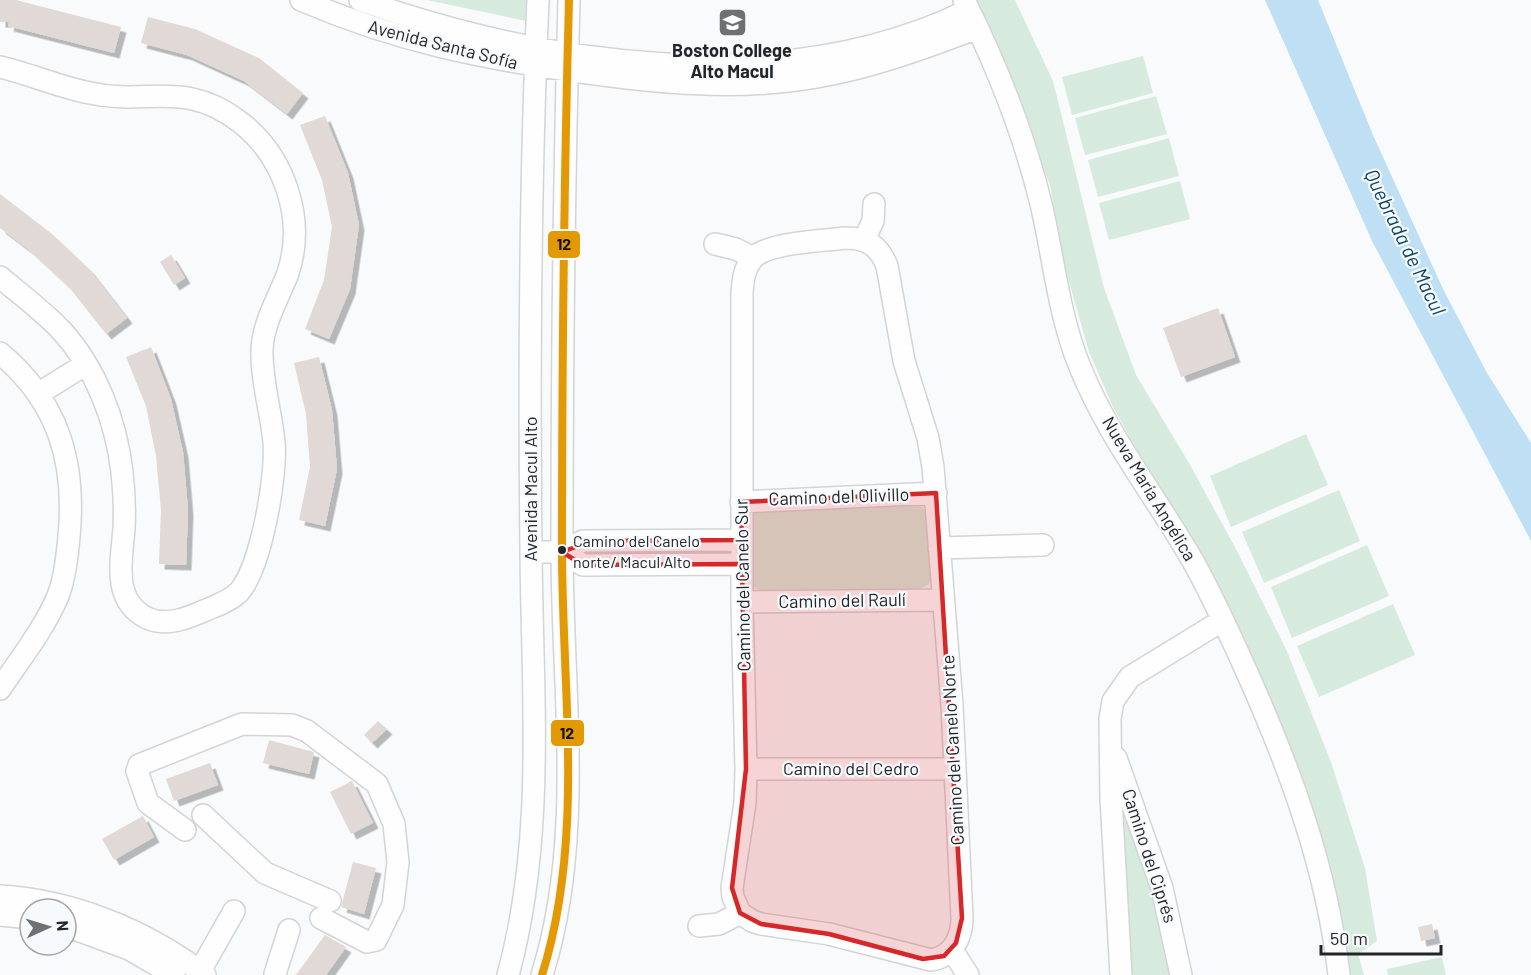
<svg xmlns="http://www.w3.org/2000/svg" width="1531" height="975" font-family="Barlow,sans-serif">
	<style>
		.green { fill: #d6ebde }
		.water { fill: #bfe0f4 }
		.building { fill: #e0d9d5; filter: url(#shadow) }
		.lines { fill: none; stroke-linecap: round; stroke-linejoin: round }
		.minor-casing { stroke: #d2d4d5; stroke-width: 24 }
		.minor { stroke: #fefeff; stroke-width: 21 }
		.bus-1-casing { stroke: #f7fafd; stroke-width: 12 }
		.bus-1 { stroke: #e29904; stroke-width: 8 }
		.marked { fill: #d62828; fill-opacity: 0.2; stroke: #d62828; stroke-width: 4.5; stroke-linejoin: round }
		.bus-dot { fill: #242526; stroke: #f7fafd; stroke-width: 2 }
		.labels { text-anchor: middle; stroke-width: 4.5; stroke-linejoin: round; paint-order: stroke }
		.bus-label { font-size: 16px; fill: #242526; stroke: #f7fafd; text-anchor: start }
		.street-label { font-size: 18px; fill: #242526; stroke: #f7fafd }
		.poi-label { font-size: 18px; font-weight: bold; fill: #242526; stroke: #f7fafd }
		.water-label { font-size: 20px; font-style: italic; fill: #0c4661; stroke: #f7fafd }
		.line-badge { stroke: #f7fafd; stroke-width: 2 }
		.pale-badge-label { font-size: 16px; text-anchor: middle; font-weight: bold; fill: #111 }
	</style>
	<defs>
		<filter id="shadow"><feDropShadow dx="5.5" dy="5.5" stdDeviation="0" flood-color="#0004"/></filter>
	</defs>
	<rect width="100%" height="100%" fill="#f8fafc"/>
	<path class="green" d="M427,0H531V22Z
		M972,0H1015L1053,81L1104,288L1136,375L1189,463L1236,549L1286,649L1331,762L1365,868L1377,941L1358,954L1364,975H1345L1337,901L1307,798L1231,620L1114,409L1089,352L1064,264L1050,185L1004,70Z
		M1143,56L1153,93L1072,115L1062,77Z
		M1156,96L1167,134L1085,155L1075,118Z
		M1169,138L1179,176L1098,197L1088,160Z
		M1180,181L1190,219L1109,240L1099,203Z
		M1306,434L1328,485L1231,527L1210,476Z
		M1339,490L1360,541L1264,583L1242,532Z
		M915,504L923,507L928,518L931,579L928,585L916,590L763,591L752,587L751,516L754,512Z
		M1367,545L1389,596L1292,638L1271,587Z
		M1393,604L1415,655L1319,697L1297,646Z
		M1121,819L1129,821L1149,875L1172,975H1129Z
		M1442,957L1446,975H1388L1387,969Z"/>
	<path class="water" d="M1265,0H1318L1373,135L1443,289L1487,373L1531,443V541L1372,241Z"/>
	<path class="building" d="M0,0H16L121,27L114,53L8,26L9,22H0Z
		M148,17L195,29L259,58L303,93L287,114L244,81L187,55L141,43Z
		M325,116L348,173L359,225L350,289L329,339L305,329L324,280L332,227L322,180L300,125Z
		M0,194L52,234L88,268L127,318L106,334L69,287L28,249L0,228Z
		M171,255L185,278L174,285L160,262Z
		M1218,308L1235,357L1181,377L1163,328Z
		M151,347L171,399L183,452L188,510L186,565L159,564L161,510L156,456L146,406L126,357Z
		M319,357L332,410L337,469L325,526L299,520L310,467L306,414L294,363Z
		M378,721L387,729L372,743L364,735Z
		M269,740L314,752L309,774L263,763Z
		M210,763L218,785L174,801L166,779Z
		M352,781L373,823L351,834L330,792Z
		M143,816L154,837L114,860L102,839Z
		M353,862L376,868L364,914L341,907Z
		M1432,924L1435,938L1421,941L1418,927Z
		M325,935L346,947L326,975H296Z"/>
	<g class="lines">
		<defs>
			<path id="minor" d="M301,0C397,41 479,58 581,72C660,83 737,91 817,77C873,67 925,48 977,28
				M360,0C548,66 784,101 969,10
				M964,0C997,66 1025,136 1042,208C1054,261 1059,316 1080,367C1108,437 1157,498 1194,563C1213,597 1229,633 1245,668C1289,766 1327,867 1339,975
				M0,67C30,74 59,87 90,93C148,106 184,79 240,122C284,156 306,218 288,273C279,297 263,323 262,349C261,380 271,411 274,442C277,476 261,567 239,592C230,601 218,605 206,610C188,618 166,627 147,618C111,600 122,559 124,528C125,509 124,490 122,472C116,421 96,368 61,330C43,311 20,294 0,277
				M846,238C867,238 879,246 887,266L904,361L928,438L933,467L952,705L962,918C962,938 952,957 931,960L829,934L761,924L752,921L740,913L733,897L732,888L745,803L746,769L742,602V293C743,280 744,268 753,258C769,242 823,241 846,238Z
				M864,240L873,221L874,204
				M715,244L736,249L753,258
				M0,353C59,402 76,463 69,537C67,557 65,577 58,596C44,629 20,659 0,689
				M38,394L86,364
				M741,502L936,493
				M939,548L1043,545
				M531,552H562L583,541L742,540
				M562,552L583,565L742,564
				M742,602L943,600
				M1116,758L1162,888L1181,975
				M746,769H955
				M203,815L265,873L330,901
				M185,830L148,803L137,771L139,765L242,724L292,725L307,731L377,784L394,824L398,862L393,905L376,940L367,942L321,918
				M0,896C73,900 147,931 205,975
				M0,915L30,918
				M66,926L129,949L174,975
				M699,926L719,924L740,913
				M952,950L968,975
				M200,971L234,911
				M275,974L289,930
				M508,975C546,836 532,693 531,550C529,367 530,183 538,0
				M542,975C585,838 562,691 562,550C562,367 564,183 569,0
				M1121,975L1111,798L1110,719L1113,701L1130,677L1223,620"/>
		</defs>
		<use href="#minor" class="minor-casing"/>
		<use href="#minor" class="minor"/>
		<defs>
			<path id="bus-1" d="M542,975C585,838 562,691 562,550C562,367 564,183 569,0"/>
		</defs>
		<use href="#bus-1" class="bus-1-casing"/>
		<use href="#bus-1" class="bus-1"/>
	</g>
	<path class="marked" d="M936,493L962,918L956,943L944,956L923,959L829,934L761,924L740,913L732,888L746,769L742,564L583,565L562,552L591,541L742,540L741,502Z"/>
	<defs>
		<symbol id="school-square" viewBox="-11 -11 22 22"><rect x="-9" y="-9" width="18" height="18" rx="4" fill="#6e7071" stroke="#f7fafd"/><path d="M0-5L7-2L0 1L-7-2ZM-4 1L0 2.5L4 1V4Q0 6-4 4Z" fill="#fff"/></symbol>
	</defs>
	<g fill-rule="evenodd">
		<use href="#school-square" x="716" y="6" width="33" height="33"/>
	</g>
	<circle class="bus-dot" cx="562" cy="550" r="5"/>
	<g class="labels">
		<g class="bus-label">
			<text x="573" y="547">Camino del Canelo<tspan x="573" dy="21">norte/ Macul Alto</tspan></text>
		</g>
		<g class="street-label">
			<text transform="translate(443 45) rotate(14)" y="6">Avenida Santa Sofía</text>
			<text transform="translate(531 489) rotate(-90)" y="6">Avenida Macul Alto</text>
			<text transform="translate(1149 489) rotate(59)" y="6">Nueva María Angélica</text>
			<text transform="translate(839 497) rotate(-2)" y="6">Camino del Olivillo</text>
			<text transform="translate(743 585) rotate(-91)" y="6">Camino del Canelo Sur</text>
			<text transform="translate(842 601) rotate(-1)" y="6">Camino del Raulí</text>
			<text transform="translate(953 750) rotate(-93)" y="6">Camino del Canelo Norte</text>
			<text x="851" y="775">Camino del Cedro</text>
			<text transform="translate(1149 856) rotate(72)" y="6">Camino del Ciprés</text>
		</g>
		<g class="poi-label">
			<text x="732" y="57">Boston College<tspan x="732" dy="21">Alto Macul</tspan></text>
		</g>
		<g class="water-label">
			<text transform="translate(1405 242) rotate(64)" y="7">Quebrada de Macul</text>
		</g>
	</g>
	<g class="line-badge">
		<rect x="547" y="230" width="34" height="29" rx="6" fill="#e29904"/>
		<rect x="550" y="719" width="35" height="28" rx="6" fill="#e29904"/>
	</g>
	<g class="pale-badge-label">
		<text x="564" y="250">12</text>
		<text x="567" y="739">12</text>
	</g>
	<g transform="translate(48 927) rotate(86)"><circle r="28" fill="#f7fafd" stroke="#a3a5a7" stroke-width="1.5"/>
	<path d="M0-4.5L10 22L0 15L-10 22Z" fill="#6e7071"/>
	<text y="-9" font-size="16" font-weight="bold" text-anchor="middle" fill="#242526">N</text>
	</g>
	<path d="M1321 945v9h120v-9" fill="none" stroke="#242526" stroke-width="3"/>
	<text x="1330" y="945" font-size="18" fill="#242526" stroke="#f7fafd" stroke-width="4.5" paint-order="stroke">50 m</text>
</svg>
